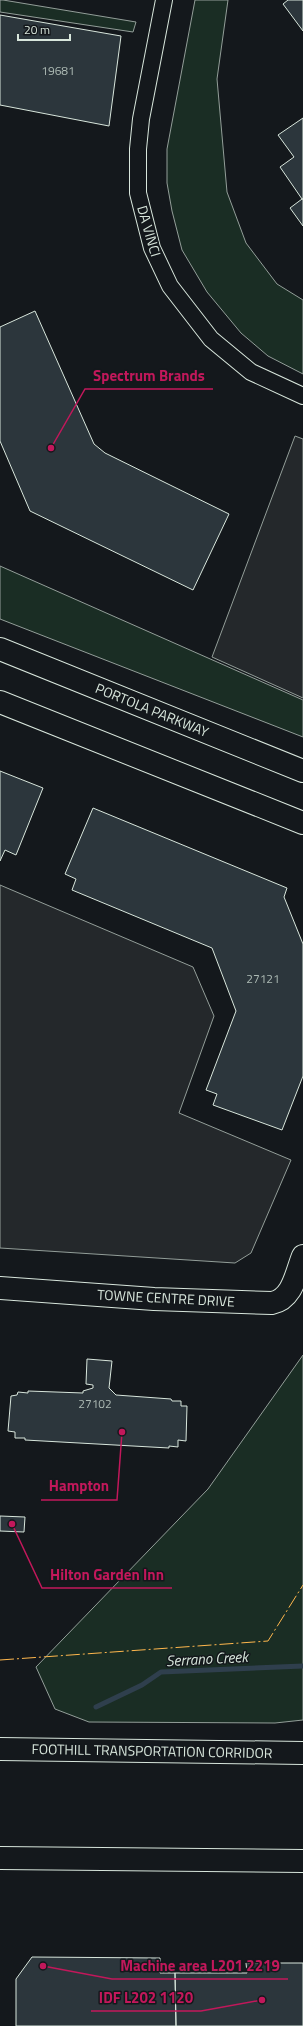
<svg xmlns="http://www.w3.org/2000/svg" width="303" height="2026" font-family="'Titillium Web',sans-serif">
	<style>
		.green { fill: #1a2d24; stroke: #939e99 }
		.parking { fill: #24282b; stroke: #939e99 }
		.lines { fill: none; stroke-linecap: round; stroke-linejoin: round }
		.stream { stroke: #2f3f4d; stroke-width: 5 }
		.building { fill: #2c363c; stroke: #d8e6dc }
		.street-casing { stroke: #d8e6dc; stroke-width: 18 }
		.secondary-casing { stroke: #d8e6dc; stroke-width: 24 }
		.primary-casing { stroke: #d8e6dc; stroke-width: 24 }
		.highway-casing { stroke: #d8e6dc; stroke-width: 24 }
		.street { stroke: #14181c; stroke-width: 16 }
		.secondary { stroke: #14181c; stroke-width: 22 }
		.primary { stroke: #14181c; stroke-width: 22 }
		.highway { stroke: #14181c; stroke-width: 22 }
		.power { stroke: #ffb74d; stroke-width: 1; stroke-dasharray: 14 3 2 3; stroke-linecap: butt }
		.labels { text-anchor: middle; stroke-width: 3; stroke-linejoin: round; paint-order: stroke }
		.number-label { font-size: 12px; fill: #adbab4 }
		.street-label { font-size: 14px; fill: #d8e6dc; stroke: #14181c }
		.water-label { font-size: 15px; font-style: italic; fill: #d8e6dc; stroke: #14181c }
		.leader { fill: none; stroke: #c2185b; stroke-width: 1.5 }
		.callout-dot { fill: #c2185b; stroke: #14181c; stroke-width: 1.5 }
		.callout-label { font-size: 15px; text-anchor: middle; font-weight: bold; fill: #c2185b; stroke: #14181c; stroke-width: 3; stroke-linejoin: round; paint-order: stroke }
	</style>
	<rect width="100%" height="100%" fill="#14181c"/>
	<path class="green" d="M0,0H3L136,22L133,32L0,12Z
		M195,0H228L217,79L227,192L246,243L277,284L303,300V374L268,356L241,333L207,292L182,250L172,211L167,183V149Z
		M0,566L303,700V737L0,619Z
		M303,1355V1720L275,1723L89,1722L55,1709L36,1667L208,1489Z"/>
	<path class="parking" d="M295,436L303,439V698L212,657Z
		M0,885L193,967L214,1016L179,1113L291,1160L251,1253L235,1263L0,1248Z"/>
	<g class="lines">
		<path class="stream" d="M96,1707L142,1685L161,1672L303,1666"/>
	</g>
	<path class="building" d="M288,0H303V31L283,4Z
		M0,15L121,36L109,126L0,105Z
		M303,118V199H302L280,167L294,157L278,135Z
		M302,199H303V226L290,208Z
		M35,311L94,444L105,453L229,514L193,590L30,511L0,441V327Z
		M0,771L43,788L16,855L5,850L0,861Z
		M93,808L287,888L284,897L303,944V1076L282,1130L213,1105L217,1094L206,1090L236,1011L212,948L72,890L76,879L65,874Z
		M87,1359L112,1361L109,1388L116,1395L171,1399L172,1401H181V1406H187L186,1441L178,1440V1447L169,1446V1448L25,1440V1438H15V1432L8,1431L11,1396L17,1395L18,1392L28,1393V1391L83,1393V1391L93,1388V1385L86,1384Z
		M0,1516L25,1517L24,1532L0,1531Z
		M32,1957L160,1958V1973H175L176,2026H16V1979Z
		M246,1963H303V2026H176L175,1973H247Z"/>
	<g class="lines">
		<defs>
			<path id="street" d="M164,0L141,119L138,149V193L152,248L170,286L211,339L251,372L303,396"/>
			<path id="secondary" d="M0,1288L154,1299L272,1303C293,1299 296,1273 303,1256"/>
			<path id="primary" d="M0,649L303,771
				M0,702L303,823"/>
			<path id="highway" d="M0,1749L303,1753
				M0,1858L303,1861"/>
		</defs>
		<use href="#street" class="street-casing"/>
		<use href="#secondary" class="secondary-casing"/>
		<use href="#primary" class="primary-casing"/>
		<use href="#highway" class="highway-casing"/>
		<use href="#street" class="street"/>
		<use href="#secondary" class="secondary"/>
		<use href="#primary" class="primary"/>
		<use href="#highway" class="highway"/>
		<path class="power" d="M0,1660L268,1641L303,1585"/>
	</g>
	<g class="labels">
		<g class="number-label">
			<text x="58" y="75">19681</text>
			<text x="263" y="983">27121</text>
			<text x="95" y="1408">27102</text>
		</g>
		<g class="street-label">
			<text transform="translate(149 231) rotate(74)" y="5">DA VINCI</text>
			<text transform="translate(152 710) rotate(22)" y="5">PORTOLA PARKWAY</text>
			<text transform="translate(166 1298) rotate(3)" y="5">TOWNE CENTRE DRIVE</text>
			<text transform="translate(152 1751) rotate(1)" y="5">FOOTHILL TRANSPORTATION CORRIDOR</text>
		</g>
		<g class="water-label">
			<text transform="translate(207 1659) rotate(-3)" y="5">Serrano Creek</text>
		</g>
	</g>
	<path class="leader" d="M51 448L85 389H213M122 1432L117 1500H41M12 1524L42 1588H172M43 1966L112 1979H288M262 2000L201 2011H91"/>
	<g class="callout-dot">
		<circle cx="51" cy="448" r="4"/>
		<circle cx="122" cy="1432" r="4"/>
		<circle cx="12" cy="1524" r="4"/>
		<circle cx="43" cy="1966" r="4"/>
		<circle cx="262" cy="2000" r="4"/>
	</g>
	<g class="callout-label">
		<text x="149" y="381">Spectrum Brands</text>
		<text x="79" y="1491">Hampton</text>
		<text x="107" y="1580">Hilton Garden Inn</text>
		<text x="200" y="1971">Machine area L201 2219</text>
		<text x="146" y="2003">IDF L202 1120</text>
	</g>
	<path d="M18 34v6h52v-6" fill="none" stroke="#d8e6dc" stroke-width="2"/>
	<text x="24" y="34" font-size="12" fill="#d8e6dc" stroke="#14181c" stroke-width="3" paint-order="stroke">20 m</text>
</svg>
